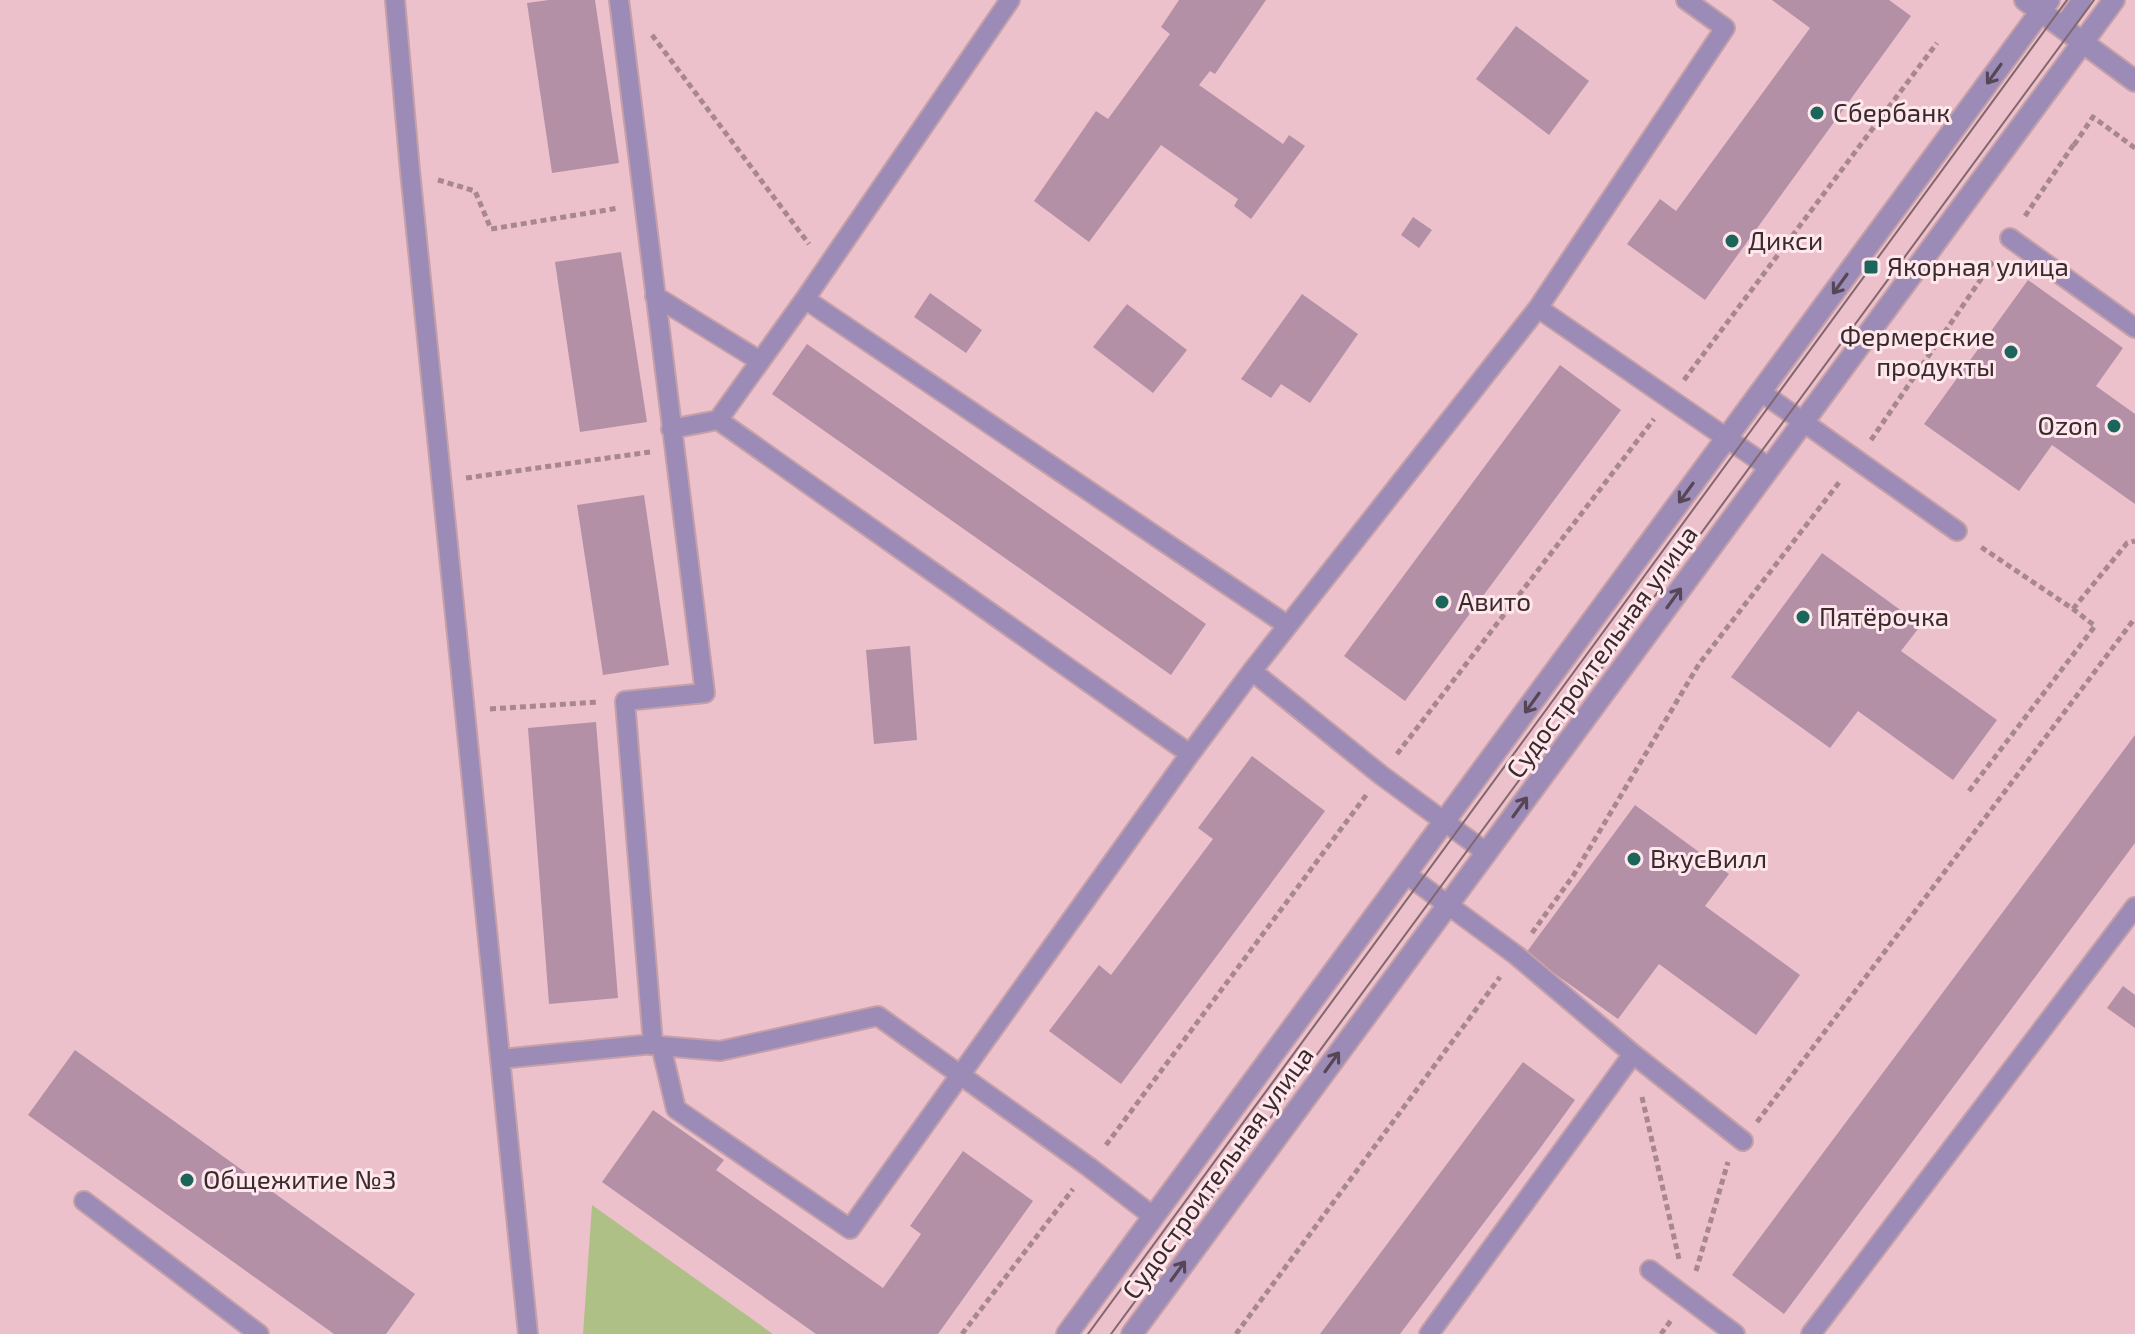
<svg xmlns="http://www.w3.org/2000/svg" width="2135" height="1334" font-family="'Exo 2',sans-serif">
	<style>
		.green { fill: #afc087 }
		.building { fill: #b390a5 }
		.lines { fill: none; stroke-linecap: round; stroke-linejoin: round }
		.service-casing { stroke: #c5a0a8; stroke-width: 22 }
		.minor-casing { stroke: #c5a0a8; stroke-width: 24 }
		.tertiary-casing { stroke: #c5a0a8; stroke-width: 24 }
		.path { stroke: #a8878e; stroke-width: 5; stroke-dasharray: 6 4; stroke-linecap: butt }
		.service { stroke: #9b8bb6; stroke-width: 18 }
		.minor { stroke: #9b8bb6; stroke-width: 20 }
		.tertiary { stroke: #9b8bb6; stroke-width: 20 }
		.tram { stroke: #83676e; stroke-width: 2 }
		.oneway { stroke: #574656 }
		.poi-dot { fill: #1c655b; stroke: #ffe8ed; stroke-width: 3 }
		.labels { text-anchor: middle; stroke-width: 6; stroke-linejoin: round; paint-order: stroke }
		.poi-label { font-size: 26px; fill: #3a292d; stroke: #ffe8ed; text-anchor: start }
		.street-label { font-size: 26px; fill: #3a292d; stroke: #ffe8ed }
	</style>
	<rect width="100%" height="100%" fill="#ecc1cb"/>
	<path class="green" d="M592,1205L773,1334H583Z"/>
	<path class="building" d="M549,0H595L619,163L552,173L527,3Z
		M1179,0H1266L1215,74L1210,71L1199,85L1283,144L1289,135L1305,146L1251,219L1234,206L1238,199L1161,145L1089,242L1034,201L1096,111L1108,119L1170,34L1161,27Z
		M1772,0H1889L1911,16L1705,300L1627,244L1660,199L1676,211L1810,28Z
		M1516,26L1589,81L1549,135L1476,79Z
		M1413,217L1432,230L1419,248L1401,235Z
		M621,252L647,422L580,432L555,262Z
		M2028,280L2123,348L2096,386L2135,414V504L2052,445L2019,491L1924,424Z
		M930,293L982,330L966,353L914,317Z
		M1302,294L1358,334L1310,403L1281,384L1271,398L1241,379Z
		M1127,304L1187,350L1153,393L1093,347Z
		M807,344L1206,624L1171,675L772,394Z
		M1560,365L1621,410L1405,701L1344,656Z
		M644,495L669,665L603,675L577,505Z
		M1822,553L1921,625L1901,651L1997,720L1953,780L1858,711L1830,748L1731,677Z
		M910,646L917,740L874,744L866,650Z
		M596,722L618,998L549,1004L528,728Z
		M2135,735V843L1784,1314L1732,1275Z
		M1252,756L1325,811L1121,1084L1049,1031L1099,965L1111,975L1213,839L1198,828Z
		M1635,805L1729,874L1705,906L1800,975L1756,1035L1659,964L1618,1019L1526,953Z
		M2123,986L2135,995V1028L2107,1008Z
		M75,1050L415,1294L386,1334H334L28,1115Z
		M1523,1062L1575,1100L1538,1151L1400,1334H1320Z
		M653,1110L724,1160L716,1170L883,1288L921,1234L910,1226L963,1151L1033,1201L938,1334H816L602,1182Z"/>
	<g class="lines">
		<defs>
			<path id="service" d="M395,0L410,171L528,1334
				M2062,27L2082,0
				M2010,238L2135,328
				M655,296L760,361
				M805,299L1010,0
				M1538,308L1725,28L1686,0
				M1761,392L1957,531
				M718,420L1190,754
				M671,429L718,420L805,299L1287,625
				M1487,853L1381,775L1252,671L1538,308L1770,468
				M1406,874L1516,955L1633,1054L1743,1141
				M650,1045L720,1051L878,1016L1089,1167L1154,1217
				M661,1046L676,1109L850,1229L1190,754L1252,671
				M500,1059L653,1044L625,701L705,693L619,0
				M84,1201L259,1334
				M1650,1270L1735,1334
				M1429,1334L1633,1054
				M1811,1334L2135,907"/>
			<path id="minor" d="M2025,0L2135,81"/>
			<path id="tertiary" d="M1067,1334L2049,0
				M1132,1334L2114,0"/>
		</defs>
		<use href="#service" class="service-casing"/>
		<use href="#minor" class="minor-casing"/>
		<use href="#tertiary" class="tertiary-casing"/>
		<path class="path" d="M652,35L809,244
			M2074,145L2093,117L2135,148
			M438,180L475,191L491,229L619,208
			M2025,216L2074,144
			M1684,380L1937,43
			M1871,440L1994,260
			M466,478L650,452
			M2073,609L2127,543L2135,541
			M490,709L599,702
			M1397,754L1654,419
			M1969,791L2095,626L2073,609L1978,545
			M1532,933L1573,876L1699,664L1841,480
			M1642,1097L1679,1259
			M1757,1122L2135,618
			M1106,1145L1367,794
			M1696,1271L1728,1162
			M962,1334L1073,1189
			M1236,1334L1500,977
			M1661,1334L1672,1319"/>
		<use href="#service" class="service"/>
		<use href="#minor" class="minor"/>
		<use href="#tertiary" class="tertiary"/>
		<path class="tram" d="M1088,1334L2067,0
			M1111,1334L2094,0"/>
	</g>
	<defs><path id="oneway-shaft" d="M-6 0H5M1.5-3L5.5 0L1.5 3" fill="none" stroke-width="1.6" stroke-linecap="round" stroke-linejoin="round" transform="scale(2)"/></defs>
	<g class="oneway">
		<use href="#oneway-shaft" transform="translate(1994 74) rotate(126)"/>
		<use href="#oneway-shaft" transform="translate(1840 284) rotate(126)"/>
		<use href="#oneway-shaft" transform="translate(1686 493) rotate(126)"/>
		<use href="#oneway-shaft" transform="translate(1674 598) rotate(-54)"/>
		<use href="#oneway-shaft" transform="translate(1532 703) rotate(126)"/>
		<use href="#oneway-shaft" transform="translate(1520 807) rotate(-54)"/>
		<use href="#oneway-shaft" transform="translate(1332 1062) rotate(-54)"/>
		<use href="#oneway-shaft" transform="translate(1178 1271) rotate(-54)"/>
	</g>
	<g class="poi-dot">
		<circle cx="1817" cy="113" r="8"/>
		<circle cx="1732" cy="241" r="8"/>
		<rect x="1863" y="259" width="16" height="16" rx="4"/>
		<circle cx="2011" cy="352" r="8"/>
		<circle cx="2114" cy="426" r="8"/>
		<circle cx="1442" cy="602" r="8"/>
		<circle cx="1803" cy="617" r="8"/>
		<circle cx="1634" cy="859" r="8"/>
		<circle cx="187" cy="1180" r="8"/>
	</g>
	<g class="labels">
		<g class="poi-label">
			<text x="1833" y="122">Сбербанк</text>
			<text x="1748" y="250">Дикси</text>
			<text x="1887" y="276">Якорная улица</text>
			<text x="1995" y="346" text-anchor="end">Фермерские<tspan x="1995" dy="30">продукты</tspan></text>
			<text x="2098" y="435" text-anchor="end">Ozon</text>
			<text x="1458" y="611">Авито</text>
			<text x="1819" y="626">Пятёрочка</text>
			<text x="1650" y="868">ВкусВилл</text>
			<text x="203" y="1189">Общежитие №3</text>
		</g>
		<g class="street-label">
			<text transform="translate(1602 652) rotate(-54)" y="9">Судостроительная улица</text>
			<text transform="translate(1218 1173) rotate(-54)" y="9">Судостроительная улица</text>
		</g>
	</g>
</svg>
